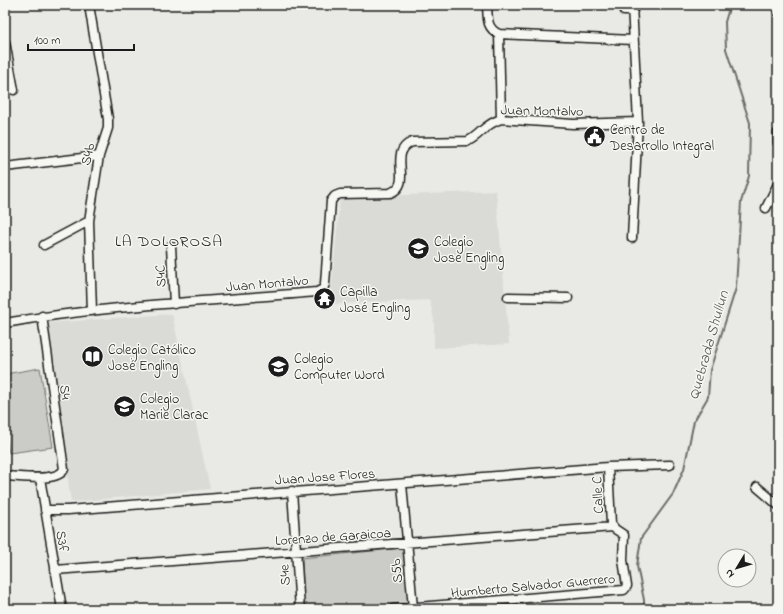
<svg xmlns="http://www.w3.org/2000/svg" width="783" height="614" font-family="'Indie Flower',sans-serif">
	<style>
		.built { fill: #dadad6 }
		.green { fill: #cbcbc7; stroke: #747472 }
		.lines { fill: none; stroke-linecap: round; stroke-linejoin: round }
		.stream { stroke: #6d6d6c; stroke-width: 2 }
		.street-casing { stroke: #1c1c1c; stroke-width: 11 }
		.street { stroke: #f6f6f2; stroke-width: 8 }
		.labels { text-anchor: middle; stroke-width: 3; stroke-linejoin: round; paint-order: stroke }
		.street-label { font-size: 14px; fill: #1c1c1c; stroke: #f6f6f2 }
		.poi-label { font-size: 14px; fill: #1c1c1c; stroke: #f6f6f2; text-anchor: start }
		.water-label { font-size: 15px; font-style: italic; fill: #525251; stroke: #f6f6f2 }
		.quarter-label { font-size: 16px; letter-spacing: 1px; fill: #1c1c1c; stroke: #f6f6f2 }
	</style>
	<rect width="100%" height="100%" fill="#e9e9e5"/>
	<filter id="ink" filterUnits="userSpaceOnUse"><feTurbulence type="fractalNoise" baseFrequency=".025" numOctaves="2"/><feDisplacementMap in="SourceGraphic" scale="8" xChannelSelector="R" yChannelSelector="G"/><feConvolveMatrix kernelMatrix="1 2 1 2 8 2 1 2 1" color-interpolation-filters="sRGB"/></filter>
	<g filter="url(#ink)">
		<path class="built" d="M496,191L509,344L434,348V320L430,300L330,304L340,198Z
			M172,314L210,489L71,502L47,323Z"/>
		<path class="green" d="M40,368L53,447L9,453L5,428V374Z
			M403,548L409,605L304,609L302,558Z"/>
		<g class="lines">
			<path class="stream" d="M644,609V600L637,566L641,538L673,494L684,469L694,421L708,397L710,370L736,288L741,202L749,176L750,123L726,49L725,22L730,5"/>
			<defs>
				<path id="street" d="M89,5L108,119V128L99,156L89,221L92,311
					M487,5C488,18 486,28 499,34L633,40
					M776,5L778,12
					M624,11H633
					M499,34L501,119
					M5,42L14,90
					M778,133V143
					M5,167L99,156
					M766,208L778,184
					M632,238L638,122L632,5
					M44,245L89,221
					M171,246L174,304
					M508,297L568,298
					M5,323C108,305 213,301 317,292L323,289L325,284L331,201L335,196L340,194L390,193C415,184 386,153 412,142L468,141C482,134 483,125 501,119L573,124L638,122
					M5,476C18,476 58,483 64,469L42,316
					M40,478L62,609
					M402,484L413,608
					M757,487L778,505
					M292,491L300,609
					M45,510H68L608,467L670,465
					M55,570L613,527
					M393,609L624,590L627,586L623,560L624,535L615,529L611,524L608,467"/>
			</defs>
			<use href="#street" class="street-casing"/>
			<use href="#street" class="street"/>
		</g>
	</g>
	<defs>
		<symbol id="civic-disc" viewBox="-11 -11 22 22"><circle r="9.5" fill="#1c1c1c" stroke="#f6f6f2"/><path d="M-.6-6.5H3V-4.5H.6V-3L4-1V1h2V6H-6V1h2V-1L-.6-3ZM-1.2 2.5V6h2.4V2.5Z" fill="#fff"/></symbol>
		<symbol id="school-disc" viewBox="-11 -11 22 22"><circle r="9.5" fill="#1c1c1c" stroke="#f6f6f2"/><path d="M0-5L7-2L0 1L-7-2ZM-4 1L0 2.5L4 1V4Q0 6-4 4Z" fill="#fff"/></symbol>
		<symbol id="temple-disc" viewBox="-11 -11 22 22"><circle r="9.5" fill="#1c1c1c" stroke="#f6f6f2"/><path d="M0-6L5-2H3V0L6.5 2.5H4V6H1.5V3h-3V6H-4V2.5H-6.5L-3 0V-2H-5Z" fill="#fff"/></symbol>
		<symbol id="library-disc" viewBox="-11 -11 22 22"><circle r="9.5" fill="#1c1c1c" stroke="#f6f6f2"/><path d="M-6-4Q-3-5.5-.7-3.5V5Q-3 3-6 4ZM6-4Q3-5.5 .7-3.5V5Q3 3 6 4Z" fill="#fff"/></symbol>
	</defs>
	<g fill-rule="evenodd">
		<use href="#civic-disc" x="582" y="124" width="25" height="25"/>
		<use href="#school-disc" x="406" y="236" width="25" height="25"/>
		<use href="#temple-disc" x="312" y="286" width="25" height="25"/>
		<use href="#library-disc" x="80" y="344" width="25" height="25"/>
		<use href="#school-disc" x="266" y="354" width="25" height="25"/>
		<use href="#school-disc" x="112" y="394" width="25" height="25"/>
	</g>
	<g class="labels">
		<g class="street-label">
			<text transform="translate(542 110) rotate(1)" y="5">Juan Montalvo</text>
			<text transform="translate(87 154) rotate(-77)" y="5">S4b</text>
			<text transform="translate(160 276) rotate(-93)" y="5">S4C</text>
			<text transform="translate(267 283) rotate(-5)" y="5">Juan Montalvo</text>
			<text transform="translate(66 392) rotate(82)" y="5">S4</text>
			<text transform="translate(325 476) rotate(-4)" y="5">Juan Jose Flores</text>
			<text transform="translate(597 495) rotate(-93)" y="5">Calle C</text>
			<text transform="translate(333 536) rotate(-4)" y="5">Lorenzo de Garaicoa</text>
			<text transform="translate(63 541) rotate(80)" y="5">S3f</text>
			<text transform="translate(396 571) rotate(-96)" y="5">S5b</text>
			<text transform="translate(284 575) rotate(-94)" y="5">S4e</text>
			<text transform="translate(533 585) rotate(-5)" y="5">Humberto Salvador Guerrero</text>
		</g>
		<g class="poi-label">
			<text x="610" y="134">Centro de<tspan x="610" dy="16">Desarrollo Integral</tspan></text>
			<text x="434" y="246">Colegio<tspan x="434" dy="16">Jose Engling</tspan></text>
			<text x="340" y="296">Capilla<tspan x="340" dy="16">José Engling</tspan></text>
			<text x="108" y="354">Colegio Católico<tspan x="108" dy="16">José Engling</tspan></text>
			<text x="294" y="363">Colegio<tspan x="294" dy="16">Computer Word</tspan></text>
			<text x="140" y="403">Colegio<tspan x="140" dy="16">Marie Clarac</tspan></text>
		</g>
		<g class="water-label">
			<text transform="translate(708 345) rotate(-74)" y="5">Quebrada Shullun</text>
		</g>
		<g class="quarter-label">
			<text x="169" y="246">LA DOLOROSA</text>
		</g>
	</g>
	<rect width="783" height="614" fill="none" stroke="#f6f6f2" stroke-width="20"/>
	<rect x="10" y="10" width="763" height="594" fill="none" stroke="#1c1c1c" stroke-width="1.5" filter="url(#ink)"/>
	<g transform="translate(737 568) rotate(232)"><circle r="19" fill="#f6f6f2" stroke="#9f9f9c"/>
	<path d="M0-3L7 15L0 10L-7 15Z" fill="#1c1c1c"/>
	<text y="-6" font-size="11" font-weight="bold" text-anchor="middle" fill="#1c1c1c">N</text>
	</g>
	<path d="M28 44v6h106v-6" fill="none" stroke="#1c1c1c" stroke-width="2"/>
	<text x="34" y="44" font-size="12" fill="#1c1c1c" stroke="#f6f6f2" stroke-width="3" paint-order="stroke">100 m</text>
</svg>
